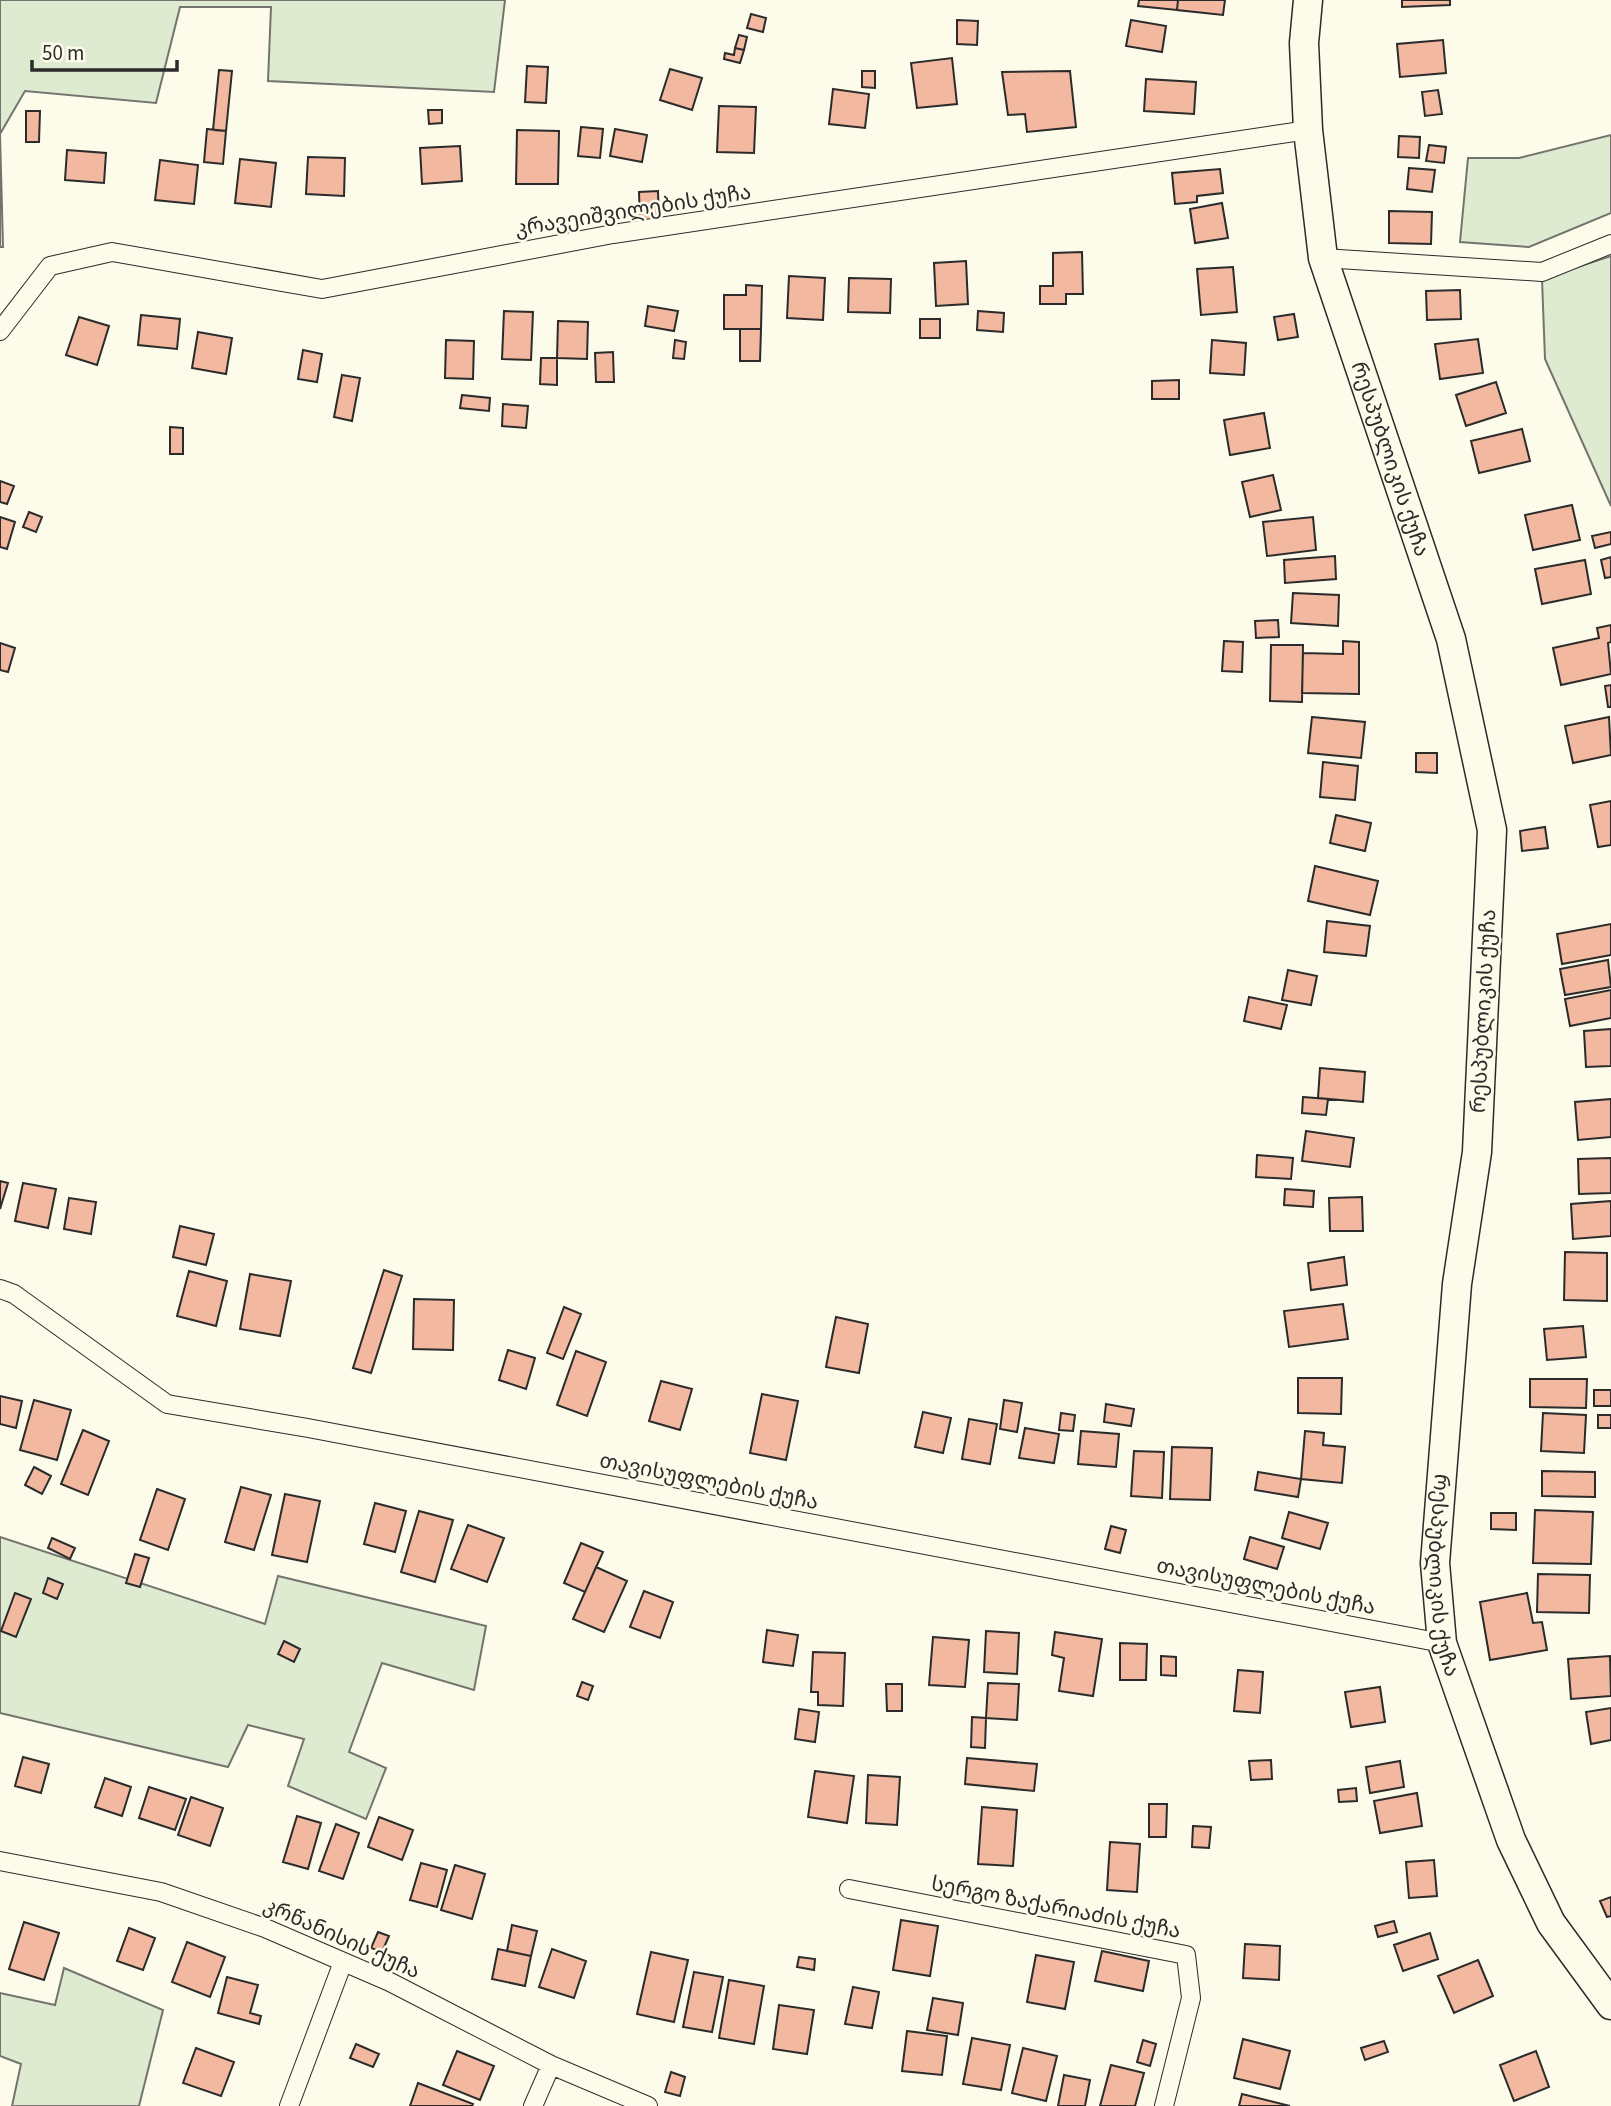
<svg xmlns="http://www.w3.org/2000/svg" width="1611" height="2106" font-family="'Source Sans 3','Noto Sans Georgian',sans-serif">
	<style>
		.green { fill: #deebd1; stroke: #74746e; stroke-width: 2 }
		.building { fill: #f2b8a0; stroke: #2b2b2b; stroke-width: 2 }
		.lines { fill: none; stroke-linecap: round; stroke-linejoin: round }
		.street-casing { stroke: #2b2b2b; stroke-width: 20 }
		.primary-casing { stroke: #2b2b2b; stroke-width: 31 }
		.street { stroke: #fdfbea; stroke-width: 18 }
		.primary { stroke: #fdfbea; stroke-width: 28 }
		.labels { text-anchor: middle; stroke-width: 5; stroke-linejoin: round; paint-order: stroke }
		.street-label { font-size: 21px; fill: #2b2b2b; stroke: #fdfbea }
	</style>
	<rect width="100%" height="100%" fill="#fdfbea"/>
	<path class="green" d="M0,0H505L494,92L268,81L271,7H180L156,103L25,91L0,134L3,247H0Z
		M1611,135V213L1529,247L1460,242L1468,158H1519Z
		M1611,256V506L1545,359L1542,279Z
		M0,1537L265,1624L278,1576L486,1626L474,1690L382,1663L349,1752L386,1768L366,1819L288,1786L304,1739L248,1725L228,1767L0,1713Z
		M64,1968L163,2010L139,2106H12L21,2064L0,2056V1993L55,2005Z"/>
	<path class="building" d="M1139,0H1178L1177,10L1138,6Z
		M1178,0H1225L1223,15L1177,10Z
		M1402,0H1450V5L1402,7Z
		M751,14L766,18L763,32L747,28Z
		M957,20L978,21L977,45L957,44Z
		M1131,20L1166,26L1162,52L1126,46Z
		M739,35L747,37L744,50L735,48Z
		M1443,40L1446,73L1400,77L1397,44Z
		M735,48L744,50L740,63L724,59L725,53L734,55Z
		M952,58L957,104L917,108L911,63Z
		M527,66L548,67L546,103L525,102Z
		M670,69L702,78L692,110L660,100Z
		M219,70L232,71L226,131L213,130Z
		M862,71H875V88L862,87Z
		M1070,71L1076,127L1027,132L1025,114L1008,115L1002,72Z
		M1146,79L1196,82L1194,114L1144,111Z
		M833,89L869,94L865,128L829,124Z
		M1438,90L1442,114L1425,116L1422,92Z
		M719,106L756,107L754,153L717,152Z
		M428,110H442V123L429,124Z
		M26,111H40L39,142H26Z
		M581,127L603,129L600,158L578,156Z
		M207,129L226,131L223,164L204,162Z
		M615,129L647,135L642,162L610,156Z
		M517,130L559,131L558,184H516Z
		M1399,136L1420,137L1419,158L1398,157Z
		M1429,145L1446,147L1444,163L1426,161Z
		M460,146L462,181L422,184L420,148Z
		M67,150L106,153L104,183L65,180Z
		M308,157L345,158L344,196L306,194Z
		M240,159L276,163L271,207L235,203Z
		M160,160L198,165L194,204L155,200Z
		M1409,168L1435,170L1432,192L1407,189Z
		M1220,169L1223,193L1197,196V202L1175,204L1172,173Z
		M658,191L659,222L640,223L639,192Z
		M1222,203L1228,238L1195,243L1190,209Z
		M1389,211L1432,212L1431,244L1389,243Z
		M1082,252L1083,294H1066V304H1040V286H1053V253Z
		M966,261L968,304L936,306L934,263Z
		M1233,267L1237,312L1201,315L1197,269Z
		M789,276L825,278L823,320L787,318Z
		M849,278L891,279L890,313L848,312Z
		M746,285L762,286L761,329H724V295H746Z
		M1460,290L1461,319L1427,320L1426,291Z
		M648,306L678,311L674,331L645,326Z
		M504,311L533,312L531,360L502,359Z
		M978,311L1004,313L1003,332L977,330Z
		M1294,314L1298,337L1278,340L1274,317Z
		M141,315L180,319L177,349L138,345Z
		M79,317L109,326L97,365L66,355Z
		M920,319H940V338H920Z
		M558,321L588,322L587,359L557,358Z
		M740,329H761L760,361H740Z
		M198,332L232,338L226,374L192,368Z
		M1478,339L1483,373L1440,379L1435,344Z
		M446,340L474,341L473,379L445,378Z
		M675,340L686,342L684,359L673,358Z
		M1212,340L1246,343L1244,375L1210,373Z
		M303,350L322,354L317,382L298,379Z
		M613,352L614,382H596L595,353Z
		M541,358H557V385L540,384Z
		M342,375L360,378L352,421L334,417Z
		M1179,380V399H1152V381Z
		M1496,382L1506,413L1466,426L1456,395Z
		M462,395L490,398L489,411L460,408Z
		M503,404L528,406L526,428L502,426Z
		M1264,413L1270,448L1230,455L1224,420Z
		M170,427L183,428V454H170Z
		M1522,429L1530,461L1479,473L1471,441Z
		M1273,475L1281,510L1250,517L1242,482Z
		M0,481L14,486L7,504L0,502Z
		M1572,505L1580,540L1533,550L1525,515Z
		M29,512L42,517L36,532L23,527Z
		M0,517L15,522L7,549L0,547Z
		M1313,517L1316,550L1267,556L1263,522Z
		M1611,532V544L1595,548L1592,536Z
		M1335,556L1336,579L1285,583L1284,560Z
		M1611,557V577L1605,578L1601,560Z
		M1585,560L1591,594L1542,604L1535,569Z
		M1293,593L1339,595L1338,626L1291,623Z
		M1278,620L1279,637L1256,638L1255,621Z
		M1611,625V642L1608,643L1611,674L1561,685L1553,648L1599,638L1597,628Z
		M1224,641L1243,642L1242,672L1222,671Z
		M1343,641L1359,642V694L1302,693L1303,653L1343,654Z
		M0,643L15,648L8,672L0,670Z
		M1271,645H1303L1302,702L1270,701Z
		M1611,685V707H1608L1605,686Z
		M1312,717L1365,722L1361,758L1308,753Z
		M1609,717L1611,755L1573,763L1565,726Z
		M1416,753H1437V773L1416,772Z
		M1323,762L1358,766L1355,800L1320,797Z
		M1611,801V845L1598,847L1590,805Z
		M1336,815L1371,823L1365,851L1330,843Z
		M1545,827L1548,848L1522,851L1520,831Z
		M1315,866L1378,881L1370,915L1308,901Z
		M1327,921L1370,926L1366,956L1324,952Z
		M1611,924V955L1562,964L1557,934Z
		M1608,960L1611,987L1565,995L1560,969Z
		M1288,970L1317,976L1311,1005L1282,1000Z
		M1611,990V1018L1570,1026L1565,999Z
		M1249,997L1287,1005L1281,1029L1244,1021Z
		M1611,1029V1066L1586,1067L1584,1031Z
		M1320,1068L1365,1072L1363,1102L1318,1098Z
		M1303,1097L1328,1099L1326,1115L1302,1113Z
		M1611,1099V1137L1578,1140L1575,1102Z
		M1306,1131L1354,1138L1350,1167L1302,1161Z
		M1257,1155L1293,1158L1291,1179L1256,1177Z
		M1611,1158V1193L1579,1194L1578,1159Z
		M0,1181L8,1183L0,1209Z
		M23,1183L56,1189L48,1228L15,1221Z
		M1285,1189L1314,1191L1313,1207L1284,1205Z
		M1362,1197L1363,1231H1330L1329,1198Z
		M69,1198L96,1202L91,1234L64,1229Z
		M1611,1201V1236L1573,1239L1571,1204Z
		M180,1226L214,1234L206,1265L173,1257Z
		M1565,1252L1607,1253V1301L1564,1300Z
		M1344,1257L1347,1285L1311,1290L1308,1263Z
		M384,1270L402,1276L371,1373L353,1368Z
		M189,1271L227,1281L216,1326L177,1316Z
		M250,1274L291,1281L280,1336L240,1329Z
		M414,1299L454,1300L453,1350L413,1349Z
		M1343,1304L1348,1339L1289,1347L1284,1311Z
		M564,1307L581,1314L563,1359L547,1353Z
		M836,1317L868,1324L859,1373L826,1367Z
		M1583,1326L1586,1357L1547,1360L1544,1329Z
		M508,1350L535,1358L526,1389L499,1380Z
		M576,1351L606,1362L587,1416L557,1405Z
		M1298,1378H1342L1341,1414L1298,1413Z
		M1530,1379H1587L1586,1408L1530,1407Z
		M661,1381L692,1389L680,1430L649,1421Z
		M1594,1390H1611V1406H1594Z
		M762,1394L798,1401L786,1460L750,1453Z
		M0,1396L22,1401L16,1428L0,1424Z
		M34,1400L71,1410L57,1460L20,1450Z
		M1004,1400L1022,1403L1017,1432L1000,1429Z
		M1106,1404L1134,1409L1131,1426L1104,1422Z
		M923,1412L951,1418L943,1453L915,1447Z
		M1061,1413L1075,1415L1073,1431L1059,1430Z
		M1543,1413L1586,1415L1584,1453L1541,1451Z
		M1598,1415H1611V1428H1598Z
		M969,1419L997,1424L990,1464L962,1459Z
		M1025,1428L1059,1434L1054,1463L1019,1458Z
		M83,1430L109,1441L88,1495L61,1484Z
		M1081,1431L1119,1434L1116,1467L1078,1464Z
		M1305,1431L1324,1433L1323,1445L1345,1447L1342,1483L1301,1479Z
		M1172,1447L1212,1448L1210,1500L1170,1499Z
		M1134,1451L1164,1452L1162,1498L1131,1496Z
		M34,1467L51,1476L42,1494L25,1485Z
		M1542,1471L1595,1472V1497L1542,1496Z
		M1258,1472L1301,1479L1298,1497L1255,1490Z
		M241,1487L271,1495L254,1550L225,1542Z
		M157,1489L185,1499L168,1550L140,1540Z
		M285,1494L320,1501L307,1562L272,1555Z
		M375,1503L406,1511L395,1552L364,1544Z
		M1535,1510L1593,1512L1591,1564L1533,1563Z
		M419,1511L453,1520L435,1582L401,1572Z
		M1289,1512L1328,1523L1320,1549L1282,1538Z
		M1491,1513H1516V1530L1491,1529Z
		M468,1525L504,1538L487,1582L451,1569Z
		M1111,1526L1126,1530L1120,1553L1105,1549Z
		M1250,1537L1284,1547L1277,1569L1244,1559Z
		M52,1538L75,1548L70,1559L48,1548Z
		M581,1543L603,1552L585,1592L564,1583Z
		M135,1554L149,1558L140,1587L126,1583Z
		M596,1567L627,1581L604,1632L573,1619Z
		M1538,1574L1590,1575L1589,1613L1537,1612Z
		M48,1578L63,1584L57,1599L43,1593Z
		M644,1591L673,1602L660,1638L630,1627Z
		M15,1593L31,1599L16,1637L1,1631Z
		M1527,1593L1533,1623L1542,1622L1547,1650L1490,1660L1480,1602Z
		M767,1630L798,1635L793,1666L763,1662Z
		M986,1631L1019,1633L1017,1674L984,1672Z
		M1055,1632L1102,1639L1093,1696L1059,1691L1064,1658L1052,1655Z
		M933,1637L969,1640L965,1687L929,1685Z
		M284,1641L300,1649L294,1662L278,1654Z
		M1120,1643L1147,1644L1146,1680H1120Z
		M813,1652L845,1653L843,1706L818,1705V1692H811Z
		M1161,1656L1176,1657V1676L1161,1675Z
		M1610,1656L1611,1696L1571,1699L1568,1659Z
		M1238,1670L1263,1672L1260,1713L1234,1711Z
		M582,1682L593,1686L588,1700L577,1696Z
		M988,1683L1019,1684L1017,1720L986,1718Z
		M886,1684H902V1711H887Z
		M1380,1687L1385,1722L1351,1727L1345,1692Z
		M1611,1708V1740L1591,1744L1586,1712Z
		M799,1709L819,1712L815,1742L795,1739Z
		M972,1717L986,1718L985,1748L971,1747Z
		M23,1757L49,1764L41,1793L15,1786Z
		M967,1758L1037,1764L1034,1791L965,1784Z
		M1271,1760L1272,1779L1251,1780L1249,1761Z
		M1400,1761L1404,1787L1370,1793L1366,1767Z
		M815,1771L854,1776L847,1823L808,1817Z
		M868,1775L900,1777L897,1825L866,1823Z
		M105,1778L131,1787L122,1816L95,1807Z
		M149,1787L186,1799L175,1830L139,1818Z
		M1356,1788L1357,1801L1339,1802L1338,1790Z
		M1417,1793L1422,1826L1380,1833L1374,1801Z
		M191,1797L223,1808L210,1846L178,1835Z
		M1149,1804H1167L1166,1837H1149Z
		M982,1807L1017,1810L1013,1866L978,1864Z
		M297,1816L321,1823L308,1869L283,1862Z
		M379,1817L413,1830L402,1860L368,1847Z
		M336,1824L359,1833L343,1879L319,1871Z
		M1193,1826L1211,1827L1209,1848L1192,1847Z
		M1110,1842L1140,1844L1137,1892L1107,1890Z
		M1434,1860L1437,1896L1409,1898L1406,1862Z
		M421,1863L447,1870L437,1907L410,1900Z
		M455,1865L485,1874L472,1919L441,1910Z
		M1611,1897V1916L1607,1917L1600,1901Z
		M901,1920L938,1926L930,1976L893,1970Z
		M1394,1921L1397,1932L1378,1937L1375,1926Z
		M24,1922L59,1933L44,1980L9,1969Z
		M512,1925L537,1931L531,1956L507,1951Z
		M129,1928L155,1938L143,1970L117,1961Z
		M378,1932L389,1936L382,1952L371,1948Z
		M1430,1933L1438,1959L1403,1971L1394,1945Z
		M187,1942L225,1957L210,1997L172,1982Z
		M1245,1944L1280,1946L1279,1980L1243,1978Z
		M498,1949L531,1956L525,1986L492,1979Z
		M552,1949L586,1961L574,1998L539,1987Z
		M1102,1951L1149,1961L1143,1991L1095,1981Z
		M651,1952L688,1960L674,2022L637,2014Z
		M1036,1955L1074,1962L1065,2009L1027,2002Z
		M799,1957L815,1959L814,1970L797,1967Z
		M1478,1960L1493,1996L1454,2013L1438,1976Z
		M694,1972L723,1977L712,2032L683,2027Z
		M227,1977L258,1985L250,2013L261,2016L259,2024L218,2013Z
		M729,1980L764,1986L754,2044L719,2038Z
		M853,1987L879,1992L872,2028L845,2024Z
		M933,1998L963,2003L958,2035L927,2030Z
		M779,2005L814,2010L807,2054L773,2049Z
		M907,2031L947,2036L942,2075L902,2071Z
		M972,2038L1010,2045L1001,2090L963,2084Z
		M1243,2039L1290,2051L1280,2089L1234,2078Z
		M1143,2040L1156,2044L1150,2066L1137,2062Z
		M1384,2041L1388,2052L1365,2060L1361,2048Z
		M356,2044L379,2054L373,2067L350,2058Z
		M196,2048L234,2062L221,2096L183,2083Z
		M1023,2048L1057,2056L1046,2101L1012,2093Z
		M457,2051L494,2066L480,2100L443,2085Z
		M1536,2051L1549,2087L1514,2101L1500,2065Z
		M1111,2065L1144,2073L1135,2106H1100Z
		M671,2072L685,2077L680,2096L665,2092Z
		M1064,2075L1090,2080L1085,2106H1058Z
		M418,2083L473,2104L472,2106H410Z
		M1242,2094L1290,2106H1239Z"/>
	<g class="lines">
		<defs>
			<path id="street" d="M1323,258L1542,272L1611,244
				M0,331L50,266L112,252L322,289L613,234L1308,130
				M0,1289L14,1294L167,1404L308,1428L1442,1643
				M0,1861L161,1892L265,1928L390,1982L551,2065L648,2106
				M849,1889L1186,1955L1191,1998L1164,2106
				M289,2106L343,1962
				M533,2106L551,2065"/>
			<g id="primary">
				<path id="s1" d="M1308,0L1304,43L1308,130L1323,258L1451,639L1492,830L1477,1152L1457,1284L1435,1563L1442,1643L1511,1840L1551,1923L1611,2005"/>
			</g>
		</defs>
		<use href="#street" class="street-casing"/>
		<use href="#primary" class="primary-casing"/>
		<use href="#street" class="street"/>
		<use href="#primary" class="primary"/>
	</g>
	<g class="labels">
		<g class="street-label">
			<text transform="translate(633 210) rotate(-9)" y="7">კრავეიშვილების ქუჩა</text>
			<text dy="7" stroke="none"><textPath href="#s1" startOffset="471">რესპუბლიკის ქუჩა</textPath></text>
			<text transform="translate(1483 1011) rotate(-87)" y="7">რესპუბლიკის ქუჩა</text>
			<text transform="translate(709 1481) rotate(11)" y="7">თავისუფლების ქუჩა</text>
			<text dy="7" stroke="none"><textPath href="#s1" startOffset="1605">რესპუბლიკის ქუჩა</textPath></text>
			<text transform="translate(1266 1586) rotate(11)" y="7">თავისუფლების ქუჩა</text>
			<text transform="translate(1056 1907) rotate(11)" y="7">სერგო ზაქარიაძის ქუჩა</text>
			<text transform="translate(342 1938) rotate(24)" y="7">კრწანისის ქუჩა</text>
		</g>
	</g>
	<path d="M32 60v10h145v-10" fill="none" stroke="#2b2b2b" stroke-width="3.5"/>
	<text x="42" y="60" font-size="21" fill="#2b2b2b" stroke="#fdfbea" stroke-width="5" paint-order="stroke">50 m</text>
</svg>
